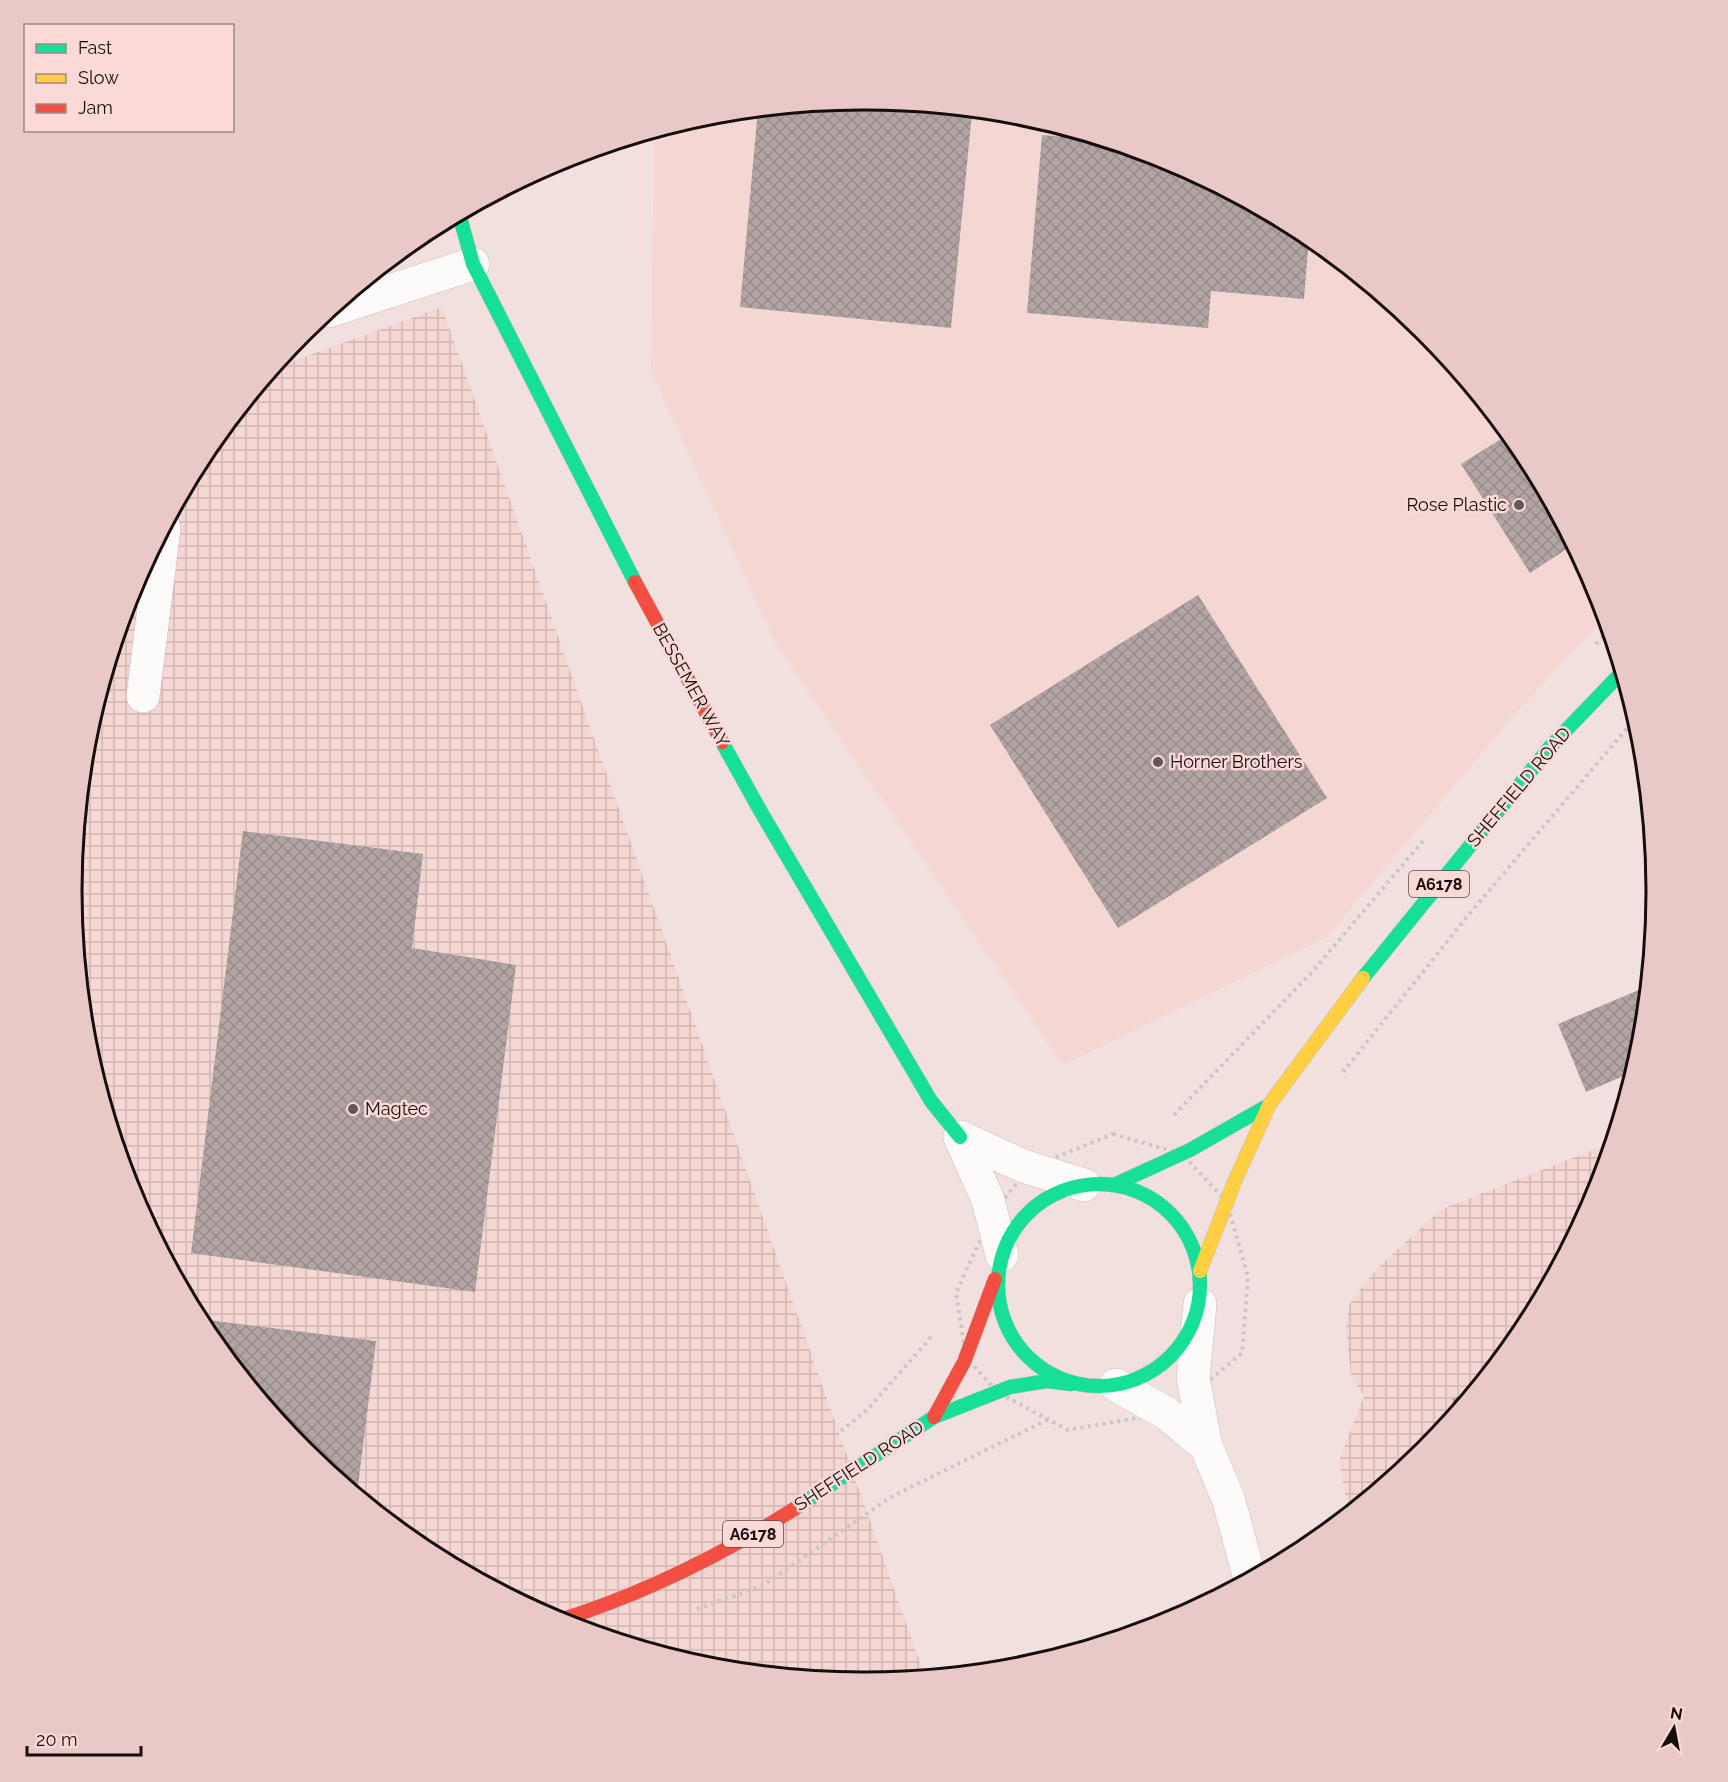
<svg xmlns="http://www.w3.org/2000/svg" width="1728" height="1782" font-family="Raleway,sans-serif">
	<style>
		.built { fill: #f4d6d3 }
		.industrial { fill: url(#industrial-grid) }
		.building { fill: url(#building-cross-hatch) }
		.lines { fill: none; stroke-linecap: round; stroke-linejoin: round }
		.street-casing { stroke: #cbbdbc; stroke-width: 34 }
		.fast-casing { stroke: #cbbdbc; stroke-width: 15 }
		.slow-casing { stroke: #cbbdbc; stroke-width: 15 }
		.jam-casing { stroke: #cbbdbc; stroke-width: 15 }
		.path { stroke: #cbc6c5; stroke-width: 4; stroke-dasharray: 3 4.5; stroke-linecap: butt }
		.street { stroke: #fdfafa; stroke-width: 33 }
		.fast { stroke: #16e098; stroke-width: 14 }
		.slow { stroke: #ffcf43; stroke-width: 14 }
		.jam { stroke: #f24e42; stroke-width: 14 }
		.poi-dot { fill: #645756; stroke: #fad9d7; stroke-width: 2 }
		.labels { text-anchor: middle; stroke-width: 5; stroke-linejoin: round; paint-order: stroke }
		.shield { fill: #fad9d7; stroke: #5b4a49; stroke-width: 1.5 }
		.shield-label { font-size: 16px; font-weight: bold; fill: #170d0c }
		.poi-label { font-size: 18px; fill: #170d0c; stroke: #fad9d7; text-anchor: start }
		.street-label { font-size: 18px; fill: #170d0c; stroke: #fad9d7 }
		.rim { fill: none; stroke: #170d0c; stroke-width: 3 }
	</style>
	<defs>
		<pattern id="industrial-grid" width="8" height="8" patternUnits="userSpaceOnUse" patternTransform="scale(1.5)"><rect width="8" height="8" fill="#f4d6d3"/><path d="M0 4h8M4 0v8" fill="none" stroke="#d0b6b4"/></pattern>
		<pattern id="building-cross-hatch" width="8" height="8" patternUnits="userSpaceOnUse" patternTransform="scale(1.5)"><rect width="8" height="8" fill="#b2a4a3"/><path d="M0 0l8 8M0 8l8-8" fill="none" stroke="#988c8b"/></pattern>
	</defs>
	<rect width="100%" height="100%" fill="#f2e0df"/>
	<path class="built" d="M864,99L1019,114L1167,159L1304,233L1424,331L1523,451L1596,588L1605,617L1514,715L1327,937L1063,1065L777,646L651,372L654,131L710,114Z"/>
	<path class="industrial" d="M442,307L925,1677L864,1683L709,1668L561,1623L424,1549L304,1451L205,1331L132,1194L87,1045L72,891L87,736L132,588L206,451L274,368Z
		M1611,1143L1596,1194L1522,1331L1424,1451L1349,1513L1339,1461L1364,1396L1351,1376L1346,1325L1350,1303L1365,1283L1388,1258L1442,1209Z"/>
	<path class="building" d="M846,101L972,113L951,328L740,307L758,109Z
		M1042,135L1104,140L1167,159L1222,189L1221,195L1236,196L1304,233L1309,237L1304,299L1211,291L1208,328L1027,313Z
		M1509,434L1523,451L1573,545L1530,573L1461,464Z
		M1198,595L1327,798L1118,928L990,725Z
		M243,831L423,854L412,948L516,965L475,1292L191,1253Z
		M1646,987L1641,1046L1633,1072L1586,1092L1558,1024Z
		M199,1319L376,1341L357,1494L304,1451L205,1331Z
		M1474,1390L1457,1411L1452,1399Z"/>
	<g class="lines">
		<defs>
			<path id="street" d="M328,311L473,264
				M143,696L164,528
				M1002,1255L988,1200L960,1137L1023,1166L1084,1185
				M1116,1385L1166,1413L1206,1446L1193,1378L1200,1304
				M1206,1446L1228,1498L1250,1579"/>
			<path id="fast" d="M459,214L473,264L635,582
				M722,742L761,812L931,1101L960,1137
				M1363,978L1550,747L1621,673
				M1116,1184L1190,1150L1269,1105
				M998 1285a101 101 0 1 1 202 0a101 101 0 1 1-202 0Z
				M802,1504L934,1417L1010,1387L1047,1381L1071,1384"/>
			<path id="slow" d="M1200,1271L1234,1183L1269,1105L1363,978"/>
			<path id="jam" d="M635,582L722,742
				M934,1417L964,1362L995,1279
				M557,1621C644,1594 726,1553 802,1504"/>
		</defs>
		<use href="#street" class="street-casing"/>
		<use href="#fast" class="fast-casing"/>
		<use href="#slow" class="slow-casing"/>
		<use href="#jam" class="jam-casing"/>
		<path class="path" d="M1596,644L1609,630
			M1343,1072L1470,913L1635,719
			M1174,1115L1312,972L1423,841
			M1113,1134L1182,1154L1227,1202L1248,1277L1242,1353L1196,1392L1166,1413L1068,1430L997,1392L966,1357L956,1293L992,1214L1029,1168Z
			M841,1431L868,1409L933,1335
			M697,1609L762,1586L891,1497L1047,1420"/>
		<use href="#street" class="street"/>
		<use href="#fast" class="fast"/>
		<use href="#slow" class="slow"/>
		<use href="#jam" class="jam"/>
	</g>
	<g class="poi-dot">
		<circle cx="1519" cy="505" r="6"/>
		<circle cx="1158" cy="762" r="6"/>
		<circle cx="353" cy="1109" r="6"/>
	</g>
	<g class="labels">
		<g class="shield">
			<rect x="1409" y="871" width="60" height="26" rx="4.5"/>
			<rect x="723" y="1521" width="60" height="26" rx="4.5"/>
		</g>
		<g class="shield-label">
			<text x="1439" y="890">A6178</text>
			<text x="753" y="1540">A6178</text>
		</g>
		<g class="poi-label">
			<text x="1507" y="511" text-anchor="end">Rose Plastic</text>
			<text x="1170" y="768">Horner Brothers</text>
			<text x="365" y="1115">Magtec</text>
		</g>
		<g class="street-label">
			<text transform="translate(691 685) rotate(61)" y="6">BESSEMER WAY</text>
			<text transform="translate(1519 787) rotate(-50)" y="6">SHEFFIELD ROAD</text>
			<text transform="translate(859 1466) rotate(-33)" y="6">SHEFFIELD ROAD</text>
		</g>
	</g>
	<path d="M0 0H1728V1782H0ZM863 110H865A781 781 0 0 1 1646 891V891A781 781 0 0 1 865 1672H863A781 781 0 0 1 82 891V891A781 781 0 0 1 863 110Z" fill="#e8c9c7" fill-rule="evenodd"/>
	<path class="rim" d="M863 110H865A781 781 0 0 1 1646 891V891A781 781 0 0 1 865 1672H863A781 781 0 0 1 82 891V891A781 781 0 0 1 863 110Z"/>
	<rect x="24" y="24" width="210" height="108" fill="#fad9d7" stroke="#9f8786" stroke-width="1.5"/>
	<rect x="36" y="44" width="30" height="9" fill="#16e098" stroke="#9f8786" stroke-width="1.5"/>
	<text x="78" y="54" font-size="18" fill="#170d0c">Fast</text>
	<rect x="36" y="74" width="30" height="9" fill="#ffcf43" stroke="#9f8786" stroke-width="1.5"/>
	<text x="78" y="84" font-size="18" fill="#170d0c">Slow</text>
	<rect x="36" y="104" width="30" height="9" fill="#f24e42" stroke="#9f8786" stroke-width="1.5"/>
	<text x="78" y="114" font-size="18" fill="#170d0c">Jam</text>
	<g transform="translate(1674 1728) rotate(10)" stroke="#fad9d7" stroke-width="4.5" paint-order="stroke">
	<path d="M0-4.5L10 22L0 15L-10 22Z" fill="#170d0c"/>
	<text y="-9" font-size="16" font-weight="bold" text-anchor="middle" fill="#170d0c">N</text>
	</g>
	<path d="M27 1746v9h114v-9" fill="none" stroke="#170d0c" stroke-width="3"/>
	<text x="36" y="1746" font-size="18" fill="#170d0c" stroke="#fad9d7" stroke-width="4.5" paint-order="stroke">20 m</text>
</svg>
